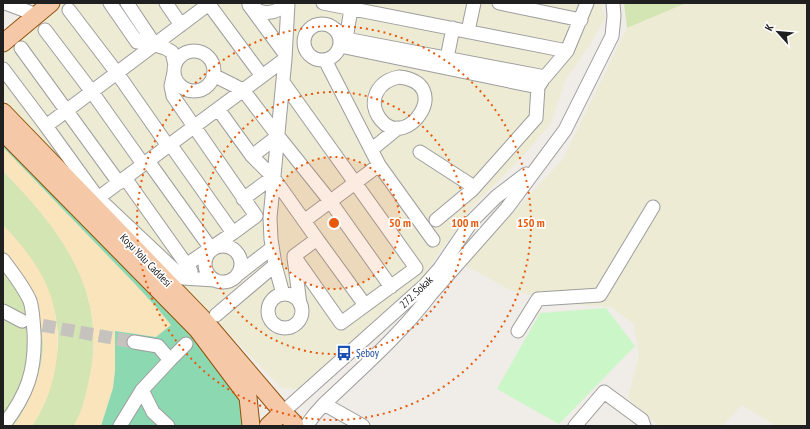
<svg xmlns="http://www.w3.org/2000/svg" width="810" height="429" font-family="'PT Sans Narrow',sans-serif">
	<style>
		.farmland { fill: #edebd4 }
		.grass { fill: #d2e5b2 }
		.sand { fill: #f9e4bc }
		.park { fill: #cbf6c8 }
		.pitch { fill: #8cd8b0 }
		.lines { fill: none; stroke-linecap: round; stroke-linejoin: round }
		.minor-tunnel { stroke: #c6c3bf; stroke-width: 13; stroke-dasharray: 13 6; stroke-linecap: butt }
		.minor-casing { stroke: #9d9d9d; stroke-width: 15 }
		.major-casing { stroke: #90520c; stroke-width: 19 }
		.minor { stroke: #fff; stroke-width: 13 }
		.major { stroke: #f5c9a7; stroke-width: 17 }
		.ring { fill: none; stroke: #e8590c; stroke-width: 2; stroke-dasharray: 2 4 }
		.labels { text-anchor: middle; stroke-width: 3.5; stroke-linejoin: round; paint-order: stroke }
		.street-label { font-size: 11px; fill: #202020; stroke: #fff }
		.transit-label { font-size: 11px; fill: #164399; stroke: #fff; text-anchor: start }
		.centre { fill: #e8590c; stroke: #fff; stroke-width: 2 }
		.ring-label { font-size: 12px; text-anchor: middle; font-weight: bold; fill: #e8590c; stroke: #fff; stroke-width: 3.5; stroke-linejoin: round; paint-order: stroke }
	</style>
	<rect width="100%" height="100%" fill="#f0ece7"/>
	<path class="farmland" d="M58,3H601L605,18L590,44L565,81L551,123L522,157L473,206L422,277L299,389L282,388L3,104V49Z
		M686,3H807V426H776L742,405L722,426H659L628,398L639,354L634,324L611,307L570,304L510,290L465,265L563,159L627,28Z"/>
	<path class="grass" d="M624,3H686L627,28Z
		M3,171C61,230 109,292 89,380C86,395 82,412 74,426H32C43,410 50,392 54,373C56,360 59,347 58,334C56,292 31,254 3,225Z
		M3,249C29,280 50,323 41,365C40,372 36,379 34,385C29,400 23,414 13,426H3Z"/>
	<path class="sand" d="M3,147L135,284L158,309L172,325L156,337L115,331V371L113,388L101,426H74C82,412 86,395 89,380C109,292 61,230 3,171Z
		M3,225C17,239 30,255 40,272C67,318 62,383 32,426H13C23,414 29,400 34,385C36,379 40,372 41,365C50,323 29,280 3,249Z"/>
	<path class="park" d="M606,308L635,346L559,424L497,389L540,313Z"/>
	<path class="pitch" d="M3,136L123,256L240,392L242,426H101L113,388L115,371V331L156,337L171,325L158,309L135,284L3,147Z"/>
	<g class="lines">
		<path class="minor-tunnel" d="M24,322L134,342"/>
		<defs>
			<path id="minor" d="M5,3L37,15
				M110,3L137,42C143,41 145,39 148,34
				M127,3L155,45L165,48L172,52L175,65
				M166,3L181,25
				M208,3L262,76
				M323,3L567,51
				M499,3L581,20
				M249,5L285,54
				M251,6C262,15 276,15 285,3
				M69,10L117,73L168,146
				M304 42a18 18 0 1 1 36 0a18 18 0 1 1-36 0Z
				M335,29L346,39L545,77L567,51L587,3
				M45,30L92,92L143,164
				M468,31L474,3
				M346,39L351,9
				M340,46L538,87
				M21,48L119,183
				M174 71a20 20 0 1 1 40 0a20 20 0 1 1-40 0Z
				M447,58L453,28
				M325,60L379,165L433,240
				M3,69L46,126
				M174,72L171,86L173,96L256,216L233,233
				M213,75L243,90L278,136L252,156
				M399,77C455,83 407,152 381,120C366,101 378,81 399,77Z
				M218,109L252,156L273,177L317,239L294,256L341,323L416,268L283,82
				M278,136L330,201L391,287
				M170,144L233,233L186,265
				M371,150L398,128
				M420,152L474,187
				M148,161L212,250
				M125,178L191,271
				M98,198L46,126L210,3
				M243,199L273,177
				M436,220L472,190L536,118L538,87L542,81
				M304,221L379,165
				M317,239L365,305
				M205 264a18 18 0 1 1 36 0a18 18 0 1 1-36 0Z
				M294,258L300,304
				M3,260C12,272 24,287 30,301C33,310 33,322 34,332C36,371 27,395 3,426
				M275,265L283,294
				M237,275L272,248
				M215,280L183,278L98,198L285,59
				M268 311a17 17 0 1 1 34 0a17 17 0 1 1-34 0Z
				M3,311L22,321
				M216,315L275,265L271,239L270,218L285,59L288,3
				M518,331L538,299L600,295L653,207
				M134,342L158,346L170,360L186,344
				M142,390L153,412L168,426
				M324,404L363,426
				M283,412L425,285L440,268L472,221L496,197L526,174
				M120,426L142,390L170,360
				M306,426L315,414L324,404C361,369 400,335 431,294L507,208L565,130L612,36L614,16L613,3
				M575,426L604,392L642,420L644,426"/>
			<path id="major" d="M3,43L51,3
				M3,112L203,319L278,407L294,423L295,426
				M3,132L197,329L248,397L251,426
				M268,426L283,412"/>
		</defs>
		<use href="#minor" class="minor-casing"/>
		<use href="#major" class="major-casing"/>
		<use href="#minor" class="minor"/>
		<use href="#major" class="major"/>
	</g>
	<circle cx="334" cy="223" r="66" fill="#e8590c" fill-opacity=".12"/>
	<g class="ring">
		<circle cx="334" cy="223" r="66"/>
		<circle cx="334" cy="223" r="131"/>
		<circle cx="334" cy="223" r="197"/>
	</g>
	<defs>
		<symbol id="bus-bare" viewBox="-9 -9 18 18"><path d="M-5-6H5V4H4V6H2V4H-2V6H-4V4H-5ZM-3.5-4V0h7V-4ZM-3.5 1.2v1.5H-2V1.2ZM2 1.2v1.5H3.5V1.2Z" fill="#1a4fb4" stroke="#fff" stroke-width="2.5" paint-order="stroke"/></symbol>
	</defs>
	<g fill-rule="evenodd">
		<use href="#bus-bare" x="333" y="342" width="22" height="22"/>
	</g>
	<g class="labels">
		<g class="street-label">
			<text transform="translate(146 260) rotate(46)" y="4">Koşu Yolu Caddesi</text>
			<text transform="translate(416 292) rotate(-44)" y="4">272. Sokak</text>
		</g>
		<g class="transit-label">
			<text x="356" y="357">Şeboy</text>
		</g>
	</g>
	<circle cx="334" cy="223" r="6" class="centre"/>
	<g class="ring-label">
		<text x="400" y="227">50 m</text>
		<text x="465" y="227">100 m</text>
		<text x="531" y="227">150 m</text>
	</g>
	<rect width="810" height="429" fill="none" stroke="#202020" stroke-width="8"/>
	<g transform="translate(778 32) rotate(297)" stroke="#ffffff" stroke-width="3" paint-order="stroke">
	<path d="M0-3L7 15L0 10L-7 15Z" fill="#202020"/>
	<text y="-6" font-size="11" font-weight="bold" text-anchor="middle" fill="#202020">K</text>
	</g>
</svg>
